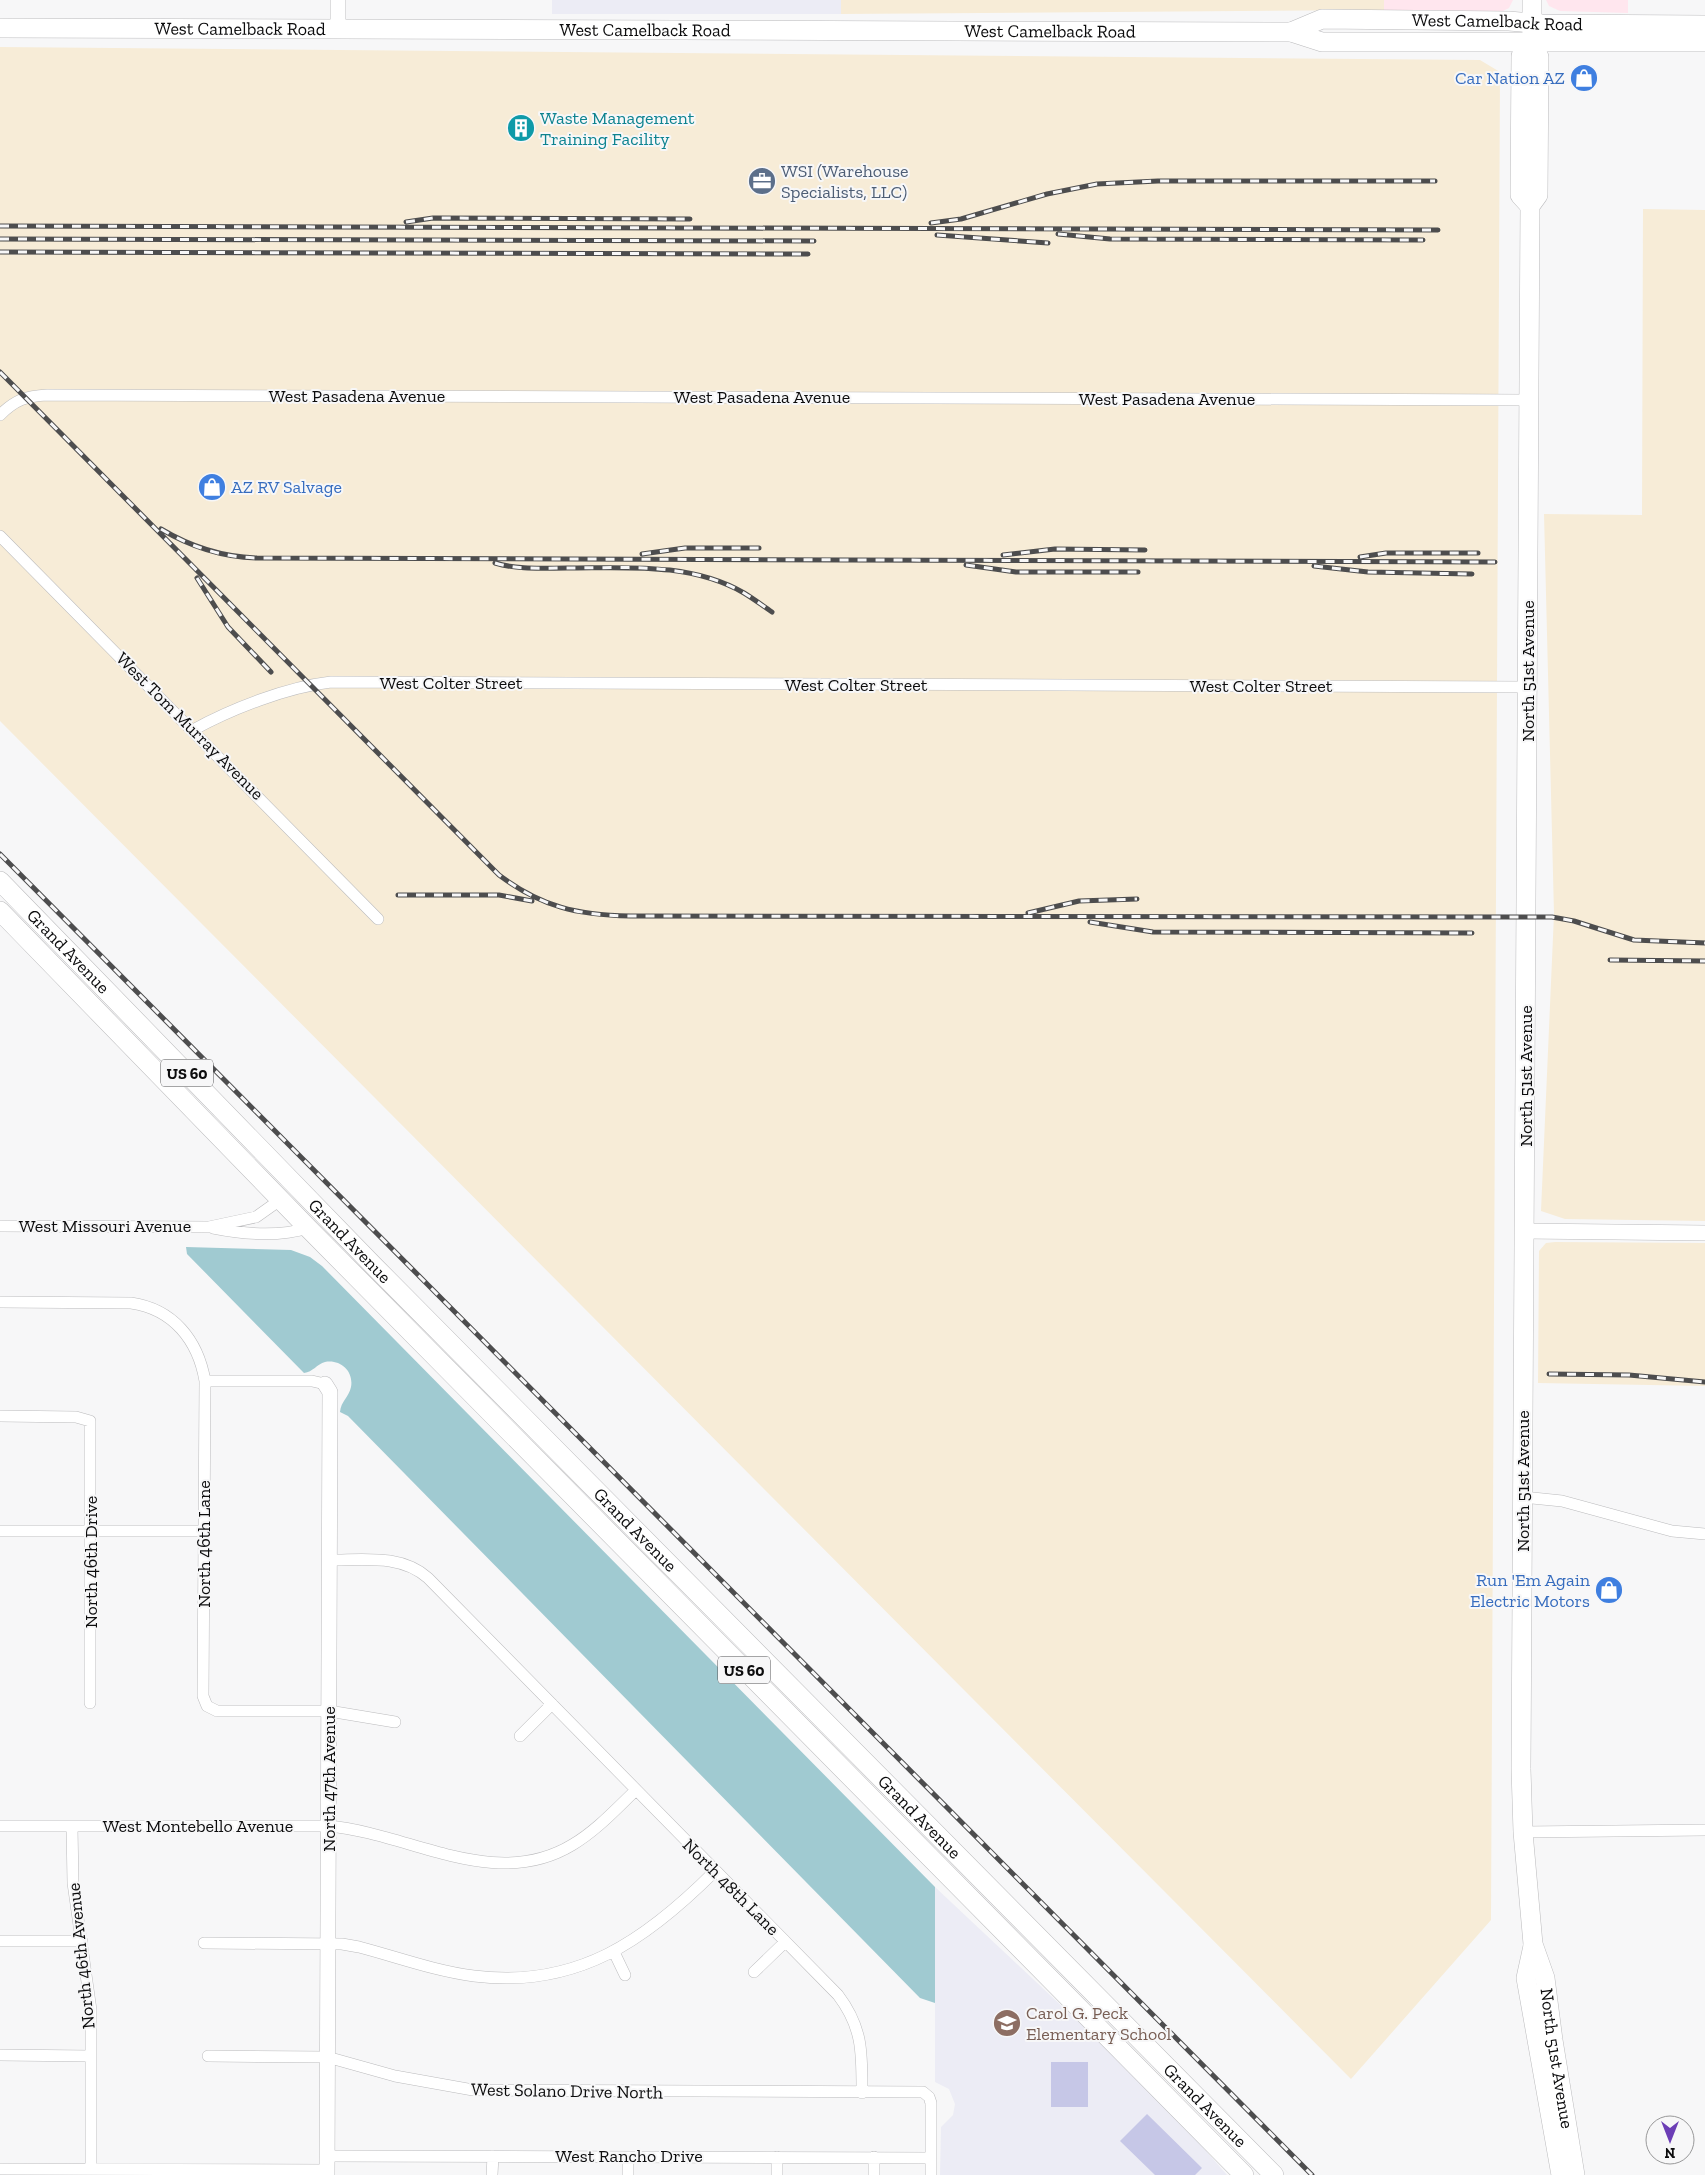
<svg xmlns="http://www.w3.org/2000/svg" width="1705" height="2175" font-family="'Zilla Slab',serif">
	<style>
		.commercial { fill: #ffe6ee }
		.industrial { fill: #f7ecd7 }
		.built { fill: #ececf5 }
		.green { fill: #c6c7e7 }
		.water { fill: #a0cad1 }
		.lines { fill: none; stroke-linecap: round; stroke-linejoin: round }
		.minor-casing { stroke: #bbbbbd; stroke-width: 12 }
		.tertiary-casing { stroke: #bbbbbd; stroke-width: 16 }
		.primary-casing { stroke: #bbbbbd; stroke-width: 20 }
		.trunk-casing { stroke: #bbbbbd; stroke-width: 20 }
		.minor { stroke: #fff; stroke-width: 11 }
		.tertiary { stroke: #fff; stroke-width: 15 }
		.primary { stroke: #fff; stroke-width: 19 }
		.trunk { stroke: #fff; stroke-width: 19 }
		.rail-casing { stroke: #4d4d4e; stroke-width: 5 }
		.rail { stroke: #f7f7f8; stroke-width: 3; stroke-dasharray: 9; stroke-linecap: butt }
		.labels { text-anchor: middle; stroke-width: 4; stroke-linejoin: round; paint-order: stroke }
		.shield { fill: #f7f7f8; stroke: #525254; stroke-width: 1 }
		.shield-label { font-size: 16px; font-weight: bold; fill: #0c0c0d }
		.street-label { font-size: 18px; fill: #0c0c0d; stroke: #f7f7f8 }
		.shop-label { font-size: 18px; fill: #366cbe; stroke: #f7f7f8; text-anchor: end }
		.culture-label { font-size: 18px; fill: #0d838f; stroke: #f7f7f8; text-anchor: start }
		.service-label { font-size: 18px; fill: #4e5e75; stroke: #f7f7f8; text-anchor: start }
		.education-label { font-size: 18px; fill: #785e54; stroke: #f7f7f8; text-anchor: start }
	</style>
	<rect width="100%" height="100%" fill="#f7f7f8"/>
	<path class="commercial" d="M1384,0H1513L1509,8L1503,11L1384,10Z
		M1546,0H1628V13L1560,11L1549,6Z"/>
	<path class="industrial" d="M841,0H1384V10L841,14Z
		M0,47L1480,60L1500,72L1491,1920L1351,2079L0,721Z
		M1643,209L1705,210V1221L1565,1219L1541,1211L1554,914L1544,514L1642,515Z
		M1555,1242L1705,1243V1386L1538,1383L1539,1251L1546,1243Z"/>
	<path class="built" d="M552,0H841V14H552Z
		M935,1887L1101,2043L1194,2137L1227,2175H940L941,2127L953,2115L955,2104L949,2089L935,2082Z"/>
	<path class="green" d="M1051,2062H1088V2107H1051Z
		M1147,2114L1202,2168L1195,2175H1155L1120,2141Z"/>
	<path class="water" d="M186,1247L291,1250L310,1257L322,1266L935,1887V2003L920,1998L348,1416L340,1412C341,1401 349,1397 351,1387C354,1371 340,1359 325,1362C317,1364 313,1372 304,1373L187,1254Z"/>
	<g class="lines">
		<defs>
			<path id="minor" d="M0,415C15,400 26,396 47,395L1530,400
				M0,536L378,919
				M193,730C231,709 287,687 331,682L1528,687
				M0,1226L209,1227L256,1217L280,1200
				M213,1228C243,1234 279,1237 308,1228
				M0,1302L131,1303C173,1309 198,1340 205,1381L203,1696L207,1706L217,1711H329L395,1722
				M205,1381H312L325,1384
				M0,1416L76,1417L90,1421V1703
				M1523,1497L1562,1501L1672,1531L1705,1534
				M0,1531H205
				M330,1560C364,1560 401,1554 428,1578L838,1995C863,2028 862,2053 862,2093
				M520,1736L552,1704
				M0,1826H328C410,1833 494,1892 572,1845C596,1831 616,1809 636,1790
				M72,1827L73,1883L91,2010V2175
				M1523,1832L1705,1830
				M0,1941H82
				M204,1943L342,1944L359,1947C397,1957 435,1971 474,1976C577,1989 646,1940 715,1871
				M614,1952L625,1975
				M754,1972L785,1942
				M0,2055L90,2056
				M208,2056L327,2057L395,2076L473,2090L923,2092L929,2097L931,2103V2175
				M327,2156L931,2158
				M777,2157V2175
				M0,2169L327,2170
				M492,2175L493,2156
				M628,2175V2157
				M874,2175V2157"/>
			<path id="tertiary" d="M338,0V29
				M1525,1231L1705,1233
				M325,1384L330,1392L327,2175"/>
			<g id="primary">
				<path id="s1" d="M1532,0V42L1539,57L1538,195L1530,206L1521,1769L1523,1832L1533,1944L1545,1978L1553,2040L1575,2175"/>
				<path id="s2" d="M0,28L1291,32L1322,42H1705"/>
				<path id="s3" d="M1291,32L1322,19L1509,21L1542,24L1705,25"/>
				<path d="M1530,206L1520,195L1521,56L1532,42"/>
				<path d="M1533,1946L1526,1978L1561,2175"/>
			</g>
			<g id="trunk">
				<path id="s4" d="M0,881L373,1265L1274,2175"/>
				<path d="M0,911L308,1228L1244,2175"/>
			</g>
		</defs>
		<use href="#minor" class="minor-casing"/>
		<use href="#tertiary" class="tertiary-casing"/>
		<use href="#primary" class="primary-casing"/>
		<use href="#trunk" class="trunk-casing"/>
		<use href="#minor" class="minor"/>
		<use href="#tertiary" class="tertiary"/>
		<use href="#primary" class="primary"/>
		<use href="#trunk" class="trunk"/>
		<defs>
			<path id="rail" d="M406,222L433,218L690,219
				M931,223L961,219L1047,194L1097,184L1158,181H1435
				M0,226L1438,230
				M1058,234L1110,239L1423,240
				M937,235L1048,243
				M0,239L814,241
				M0,252L808,254
				M0,372L499,875C542,907 577,915 630,916L1552,917L1574,921L1634,940L1705,943
				M161,529C191,547 221,557 257,558L1495,562
				M642,554L685,548H759
				M1003,555L1055,549L1145,550
				M1360,557L1386,553H1478
				M495,563C518,570 543,568 567,568C626,568 690,562 744,593C754,599 763,606 772,612
				M966,565L1016,572H1138
				M1314,566L1368,572L1472,574
				M197,578L228,627L271,672
				M0,854L1312,2175
				M398,895H499L532,901
				M1028,913L1079,901L1137,899
				M1090,922L1153,932L1472,933
				M1610,960L1705,961
				M1549,1374L1629,1375L1705,1382"/>
		</defs>
		<use href="#rail" class="rail-casing"/>
		<use href="#rail" class="rail"/>
	</g>
	<defs>
		<symbol id="shop-disc" viewBox="-11 -11 22 22"><circle r="9.5" fill="#3f7fe0" stroke="#f7f7f8"/><path d="M-5-2.5h2.3a2.7 3.5 0 0 1 5.4 0H5L5.5 6h-11ZM-1.5-2.5h3a1.5 2.3 0 0 0-3 0Z" fill="#fff"/></symbol>
		<symbol id="building-disc" viewBox="-11 -11 22 22"><circle r="9.5" fill="#0f9aa8" stroke="#f7f7f8"/><path d="M-4-6H4V6H1V3H-1V6H-4ZM-2.5-4.3h1.7v1.8h-1.7ZM.8-4.3h1.7v1.8H.8ZM-2.5-1h1.7V.8h-1.7ZM.8-1h1.7V.8H.8Z" fill="#fff"/></symbol>
		<symbol id="office-disc" viewBox="-11 -11 22 22"><circle r="9.5" fill="#5c6f8a" stroke="#f7f7f8"/><path d="M-6-3h4V-5.5h4V-3h4V5H-6ZM-1-4.5V-3h2v-1.5ZM-6 0V1H6V0Z" fill="#fff"/></symbol>
		<symbol id="school-disc" viewBox="-11 -11 22 22"><circle r="9.5" fill="#8d6e63" stroke="#f7f7f8"/><path d="M0-5L7-2L0 1L-7-2ZM-4 1L0 2.5L4 1V4Q0 6-4 4Z" fill="#fff"/></symbol>
	</defs>
	<g fill-rule="evenodd">
		<use href="#shop-disc" x="1568" y="62" width="32" height="32"/>
		<use href="#building-disc" x="505" y="112" width="32" height="32"/>
		<use href="#office-disc" x="746" y="165" width="32" height="32"/>
		<use href="#shop-disc" x="196" y="471" width="32" height="32"/>
		<use href="#shop-disc" x="1593" y="1574" width="32" height="32"/>
		<use href="#school-disc" x="991" y="2007" width="32" height="32"/>
	</g>
	<g class="labels">
		<g class="shield">
			<rect x="161" y="1059.5" width="52" height="27" rx="4"/>
			<rect x="718" y="1656.5" width="52" height="27" rx="4"/>
		</g>
		<g class="shield-label">
			<text x="187" y="1079">US 60</text>
			<text x="744" y="1676">US 60</text>
		</g>
		<g class="street-label">
			<text dy="6" stroke="none"><textPath href="#s3" startOffset="209">West Camelback Road</textPath></text>
			<text dy="6" stroke="none"><textPath href="#s2" startOffset="240">West Camelback Road</textPath></text>
			<text dy="6" stroke="none"><textPath href="#s2" startOffset="645">West Camelback Road</textPath></text>
			<text dy="6" stroke="none"><textPath href="#s2" startOffset="1050">West Camelback Road</textPath></text>
			<text x="357" y="402">West Pasadena Avenue</text>
			<text x="762" y="403">West Pasadena Avenue</text>
			<text x="1167" y="405">West Pasadena Avenue</text>
			<text transform="translate(1528 671) rotate(-90)" y="6">North 51st Avenue</text>
			<text x="451" y="689">West Colter Street</text>
			<text x="856" y="691">West Colter Street</text>
			<text x="1261" y="692">West Colter Street</text>
			<text transform="translate(190 726) rotate(45)" y="6">West Tom Murray Avenue</text>
			<text dy="6" stroke="none"><textPath href="#s4" startOffset="98">Grand Avenue</textPath></text>
			<text transform="translate(1526 1076) rotate(-90)" y="6">North 51st Avenue</text>
			<text x="105" y="1232">West Missouri Avenue</text>
			<text dy="6" stroke="none"><textPath href="#s4" startOffset="502">Grand Avenue</textPath></text>
			<text transform="translate(1523 1481) rotate(-90)" y="6">North 51st Avenue</text>
			<text dy="6" stroke="none"><textPath href="#s4" startOffset="908">Grand Avenue</textPath></text>
			<text transform="translate(204 1544) rotate(-90)" y="6">North 46th Lane</text>
			<text transform="translate(91 1562) rotate(-90)" y="6">North 46th Drive</text>
			<text transform="translate(329 1779) rotate(-90)" y="6">North 47th Avenue</text>
			<text dy="6" stroke="none"><textPath href="#s4" startOffset="1312">Grand Avenue</textPath></text>
			<text x="198" y="1832">West Montebello Avenue</text>
			<text transform="translate(731 1887) rotate(45)" y="6">North 48th Lane</text>
			<text transform="translate(81 1956) rotate(-96)" y="6">North 46th Avenue</text>
			<text dy="6" stroke="none"><textPath href="#s1" startOffset="2066">North 51st Avenue</textPath></text>
			<text transform="translate(567 2091) rotate(1)" y="6">West Solano Drive North</text>
			<text dy="6" stroke="none"><textPath href="#s4" startOffset="1718">Grand Avenue</textPath></text>
			<text x="629" y="2162">West Rancho Drive</text>
		</g>
		<g class="shop-label">
			<text x="1565" y="84">Car Nation AZ</text>
			<text x="231" y="493" text-anchor="start">AZ RV Salvage</text>
			<text x="1590" y="1586">Run 'Em Again<tspan x="1590" dy="21">Electric Motors</tspan></text>
		</g>
		<g class="culture-label">
			<text x="540" y="124">Waste Management<tspan x="540" dy="21">Training Facility</tspan></text>
		</g>
		<g class="service-label">
			<text x="781" y="177">WSI (Warehouse<tspan x="781" dy="21">Specialists, LLC)</tspan></text>
		</g>
		<g class="education-label">
			<text x="1026" y="2019">Carol G. Peck<tspan x="1026" dy="21">Elementary School</tspan></text>
		</g>
	</g>
	<g transform="translate(1670 2140) rotate(180)"><circle r="24" fill="#f7f7f8" stroke="#99999a"/>
	<path d="M0-4L9 19L0 12L-9 19Z" fill="#6c3eb6"/>
	<text y="-8" font-size="14" font-weight="bold" text-anchor="middle" fill="#0c0c0d">N</text>
	</g>
</svg>
